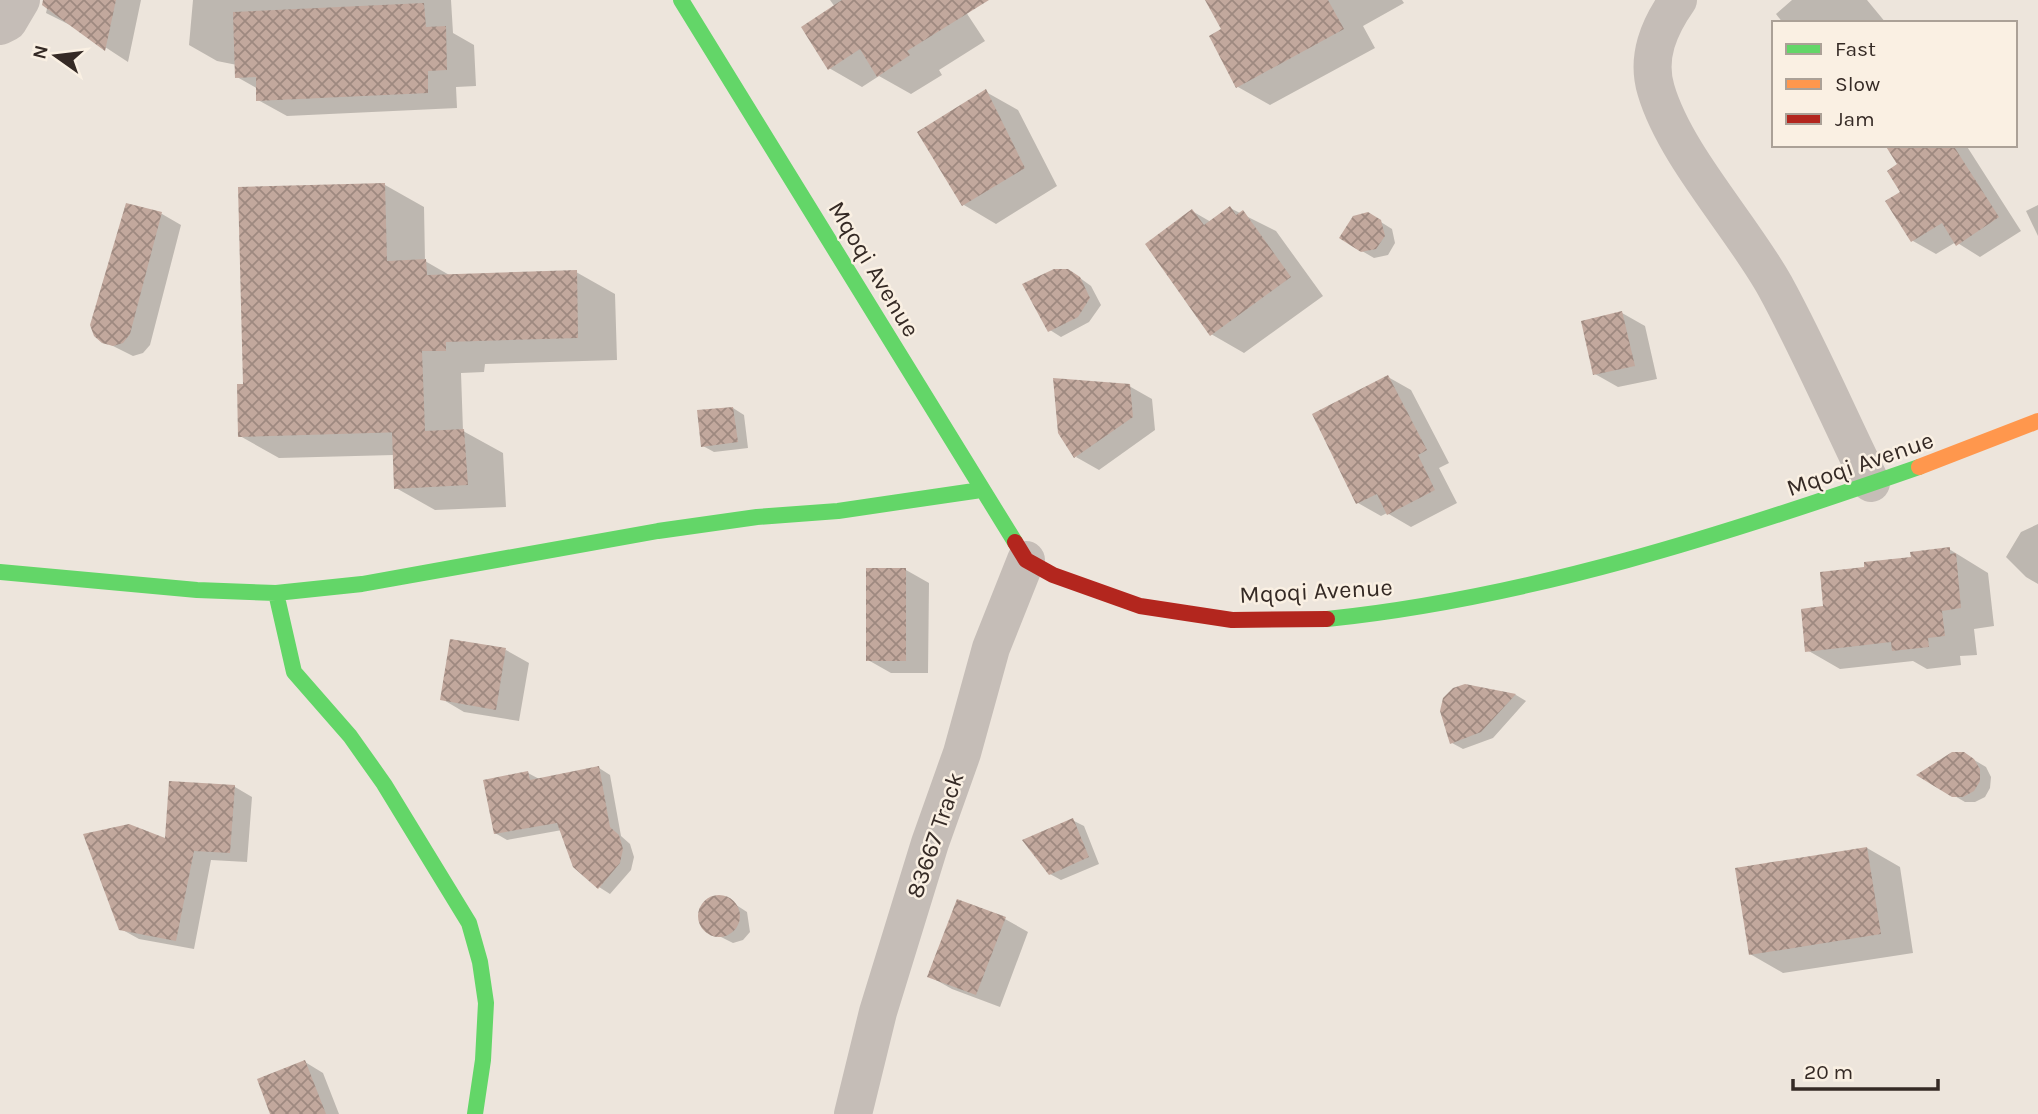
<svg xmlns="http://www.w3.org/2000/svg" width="2038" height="1114" font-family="Karla,sans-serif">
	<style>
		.shadow { fill: #0003 }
		.building { fill: url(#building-cross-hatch) }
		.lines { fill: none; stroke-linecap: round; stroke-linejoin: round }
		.street { stroke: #c5bdb7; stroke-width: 38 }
		.fast { stroke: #63d668; stroke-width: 16 }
		.slow { stroke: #ff974d; stroke-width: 16 }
		.jam { stroke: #b3261e; stroke-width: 16 }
		.labels { text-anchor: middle; stroke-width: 5; stroke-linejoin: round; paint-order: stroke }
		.street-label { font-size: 24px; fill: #352a25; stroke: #faf0e3 }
	</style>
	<defs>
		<pattern id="building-cross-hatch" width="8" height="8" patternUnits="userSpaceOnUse" patternTransform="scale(1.75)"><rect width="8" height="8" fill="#c2a89d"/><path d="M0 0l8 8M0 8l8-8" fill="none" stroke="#9e8980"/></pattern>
	</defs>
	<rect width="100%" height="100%" fill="#ede5dc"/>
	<path class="shadow" d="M49,0H141L128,62L76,28L46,13Z
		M193,0H451L453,33L474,45L476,86L456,87L457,108L287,116L258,100V89L237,77V65L217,61L189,45Z
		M830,0H958L985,41L939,70L942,75L911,94L879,76L862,87L829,68L835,7Z
		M1207,0H1402L1404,3L1363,26L1375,48L1270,105L1238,87L1224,30Z
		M1792,0H1867L1886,23H1783L1776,14Z
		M986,92L1018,110L1057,186L996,224L964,205Z
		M1887,145H1966L2021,231L1980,257L1956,242L1936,254L1913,241L1888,202L1903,192L1899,165Z
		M385,185L424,207L425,261L451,276L576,272L615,294L617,360L485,364L484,372L461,373L463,431L503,453L506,507L435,510L396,488L394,455L279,458L240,436L245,385Z
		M127,205L162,214L181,225L150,345L143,353L133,356L103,341Z
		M2038,205V236L2026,211Z
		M1230,208L1276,231L1323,296L1244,353L1211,334L1192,211L1211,222Z
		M1368,214L1392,229L1395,243L1388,255L1374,258L1362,251Z
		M1080,278L1091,286L1101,305L1089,322L1061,337L1050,330Z
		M1622,313L1645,326L1657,379L1618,387L1595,374Z
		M1388,377L1411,390L1449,463L1439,468L1457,503L1411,527L1387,513L1381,516L1358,503Z
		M1129,386L1152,399L1155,430L1099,470L1076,457Z
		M733,408L744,415L748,448L714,452L703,446Z
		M2038,524V584L2026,577L2006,557L2021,532Z
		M1949,549L1988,573L1994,626L1974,629L1977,655L1960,656L1961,665L1927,669L1913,661L1840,669L1807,650L1825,608L1866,568Z
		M906,570L929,583L928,673H891L868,660Z
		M506,650L529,663L519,721L464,712L442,699Z
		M1465,685L1516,695L1526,701L1493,738L1463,749L1452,743Z
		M1964,754L1986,767L1991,777L1990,788L1985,797L1975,802H1965L1919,775Z
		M599,768L610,775L621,836L630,844L634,857L631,870L610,894L599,887L562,830L507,840L495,833L528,773L541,780Z
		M235,787L252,797L247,862L211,860L194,949L139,939L121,929L167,840Z
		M1072,820L1084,826L1099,864L1061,880L1050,874Z
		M1867,848L1900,867L1913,953L1783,973L1750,954Z
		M717,897L727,899L747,912L750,932L743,940L733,943L703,928L699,919L707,900Z
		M958,901L1005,919L1028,932L1000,1007L952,989L929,976Z
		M305,1062L323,1073L339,1114H272Z"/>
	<path class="building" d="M43,0H116L105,51L42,5Z
		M842,0H989L907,51L910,55L877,77L860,49L828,70L801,27Z
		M1205,0H1328L1344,29L1236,88L1209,36L1221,29Z
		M424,3L426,27L446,26L447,70L428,71V93L256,101V77L235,78L233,12Z
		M986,89L1025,168L962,206L917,132Z
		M1885,145H1953L1999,217L1956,246L1942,223L1911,242L1885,201L1900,192L1887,171L1897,164Z
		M385,183L387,261L426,259L427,275L577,270L578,338L446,342V351H422L425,431L464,429L468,485L394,489L392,432H405L238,437L237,384H243L238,187Z
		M126,203L162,212L130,334L123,343L113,346L102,343L94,336L90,325Z
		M1230,206L1236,215L1243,210L1291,277L1210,336L1145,244L1192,209L1204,225Z
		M1368,212L1381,220L1385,236L1376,249L1361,252L1339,238L1353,216Z
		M1054,269H1068L1080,277L1090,298L1078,317L1048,332L1022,284Z
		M1622,311L1635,366L1593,375L1581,321Z
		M1388,375L1427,450L1418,455L1435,490L1387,515L1377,494L1356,504L1312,414Z
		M1053,378L1130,384L1133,417L1074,458L1058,433Z
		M733,407L738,442L701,447L697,410Z
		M1950,547V554L1956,553L1961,608L1942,611L1945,636L1928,638L1929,647L1892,651L1891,642L1805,652L1801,609L1823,606L1820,572L1864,567V562L1911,557L1910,552Z
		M866,568H906V661H866Z
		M450,639L506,648L496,710L440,700Z
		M1465,684L1516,694L1481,732L1450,744L1440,711L1443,698L1453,688Z
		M1952,752H1964L1974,759L1980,769V781L1974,791L1963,797H1952L1916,775Z
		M599,766L610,827L619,835L623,849L620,863L598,889L573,867L557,823L494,834L483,780L528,771L530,780Z
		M169,781L235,785L230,853L194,851L176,941L119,930L83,834L129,824L165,838Z
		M1073,818L1089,857L1049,875L1022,840Z
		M1867,847L1881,934L1749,955L1735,868Z
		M698 916a21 21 0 1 1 42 0a21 21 0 1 1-42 0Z
		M957,899L1006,917L976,995L927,977Z
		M305,1060L326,1114H270L257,1079Z"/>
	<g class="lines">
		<path class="street" d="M1678,0C1659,27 1646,57 1656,90C1675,155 1741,225 1775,286C1810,350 1839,418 1871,483
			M0,26L8,22L21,0
			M853,1114L878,1012L930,843L962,753L991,648L1026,560"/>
		<path class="fast" d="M681,0L1015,542
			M0,572L197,590L276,593L362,584L658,531L757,517L838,511L981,490
			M276,593L294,672L350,736L384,784L469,923L480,962L486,1003L483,1060L475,1114
			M1327,619C1529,598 1727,534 1919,467"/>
		<path class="slow" d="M1919,467L2038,421"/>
		<path class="jam" d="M1015,542L1026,560L1053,575L1140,606L1232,620L1327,619"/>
	</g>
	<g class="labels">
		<g class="street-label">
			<text transform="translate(874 269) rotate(59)" y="8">Mqoqi Avenue</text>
			<text transform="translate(1860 464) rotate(-19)" y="8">Mqoqi Avenue</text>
			<text transform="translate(1316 591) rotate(-3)" y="8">Mqoqi Avenue</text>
			<text transform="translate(935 835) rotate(-71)" y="8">83667 Track</text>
		</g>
	</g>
	<rect x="1772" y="21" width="245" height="126" fill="#faf0e3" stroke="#aba197" stroke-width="2"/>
	<rect x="1786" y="44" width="35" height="10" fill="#63d668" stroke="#aba197" stroke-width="2"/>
	<text x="1835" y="56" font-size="21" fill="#352a25">Fast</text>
	<rect x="1786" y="79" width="35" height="10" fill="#ff974d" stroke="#aba197" stroke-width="2"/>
	<text x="1835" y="91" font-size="21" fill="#352a25">Slow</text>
	<rect x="1786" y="114" width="35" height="10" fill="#b3261e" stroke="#aba197" stroke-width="2"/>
	<text x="1835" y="126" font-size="21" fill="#352a25">Jam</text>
	<g transform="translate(56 56) rotate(284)" stroke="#faf0e3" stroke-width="5" paint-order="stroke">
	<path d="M0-5L12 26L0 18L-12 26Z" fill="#352a25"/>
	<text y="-10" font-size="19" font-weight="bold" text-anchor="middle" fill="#352a25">N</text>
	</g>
	<path d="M1793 1079v10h145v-10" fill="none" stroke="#352a25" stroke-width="3.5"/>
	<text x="1804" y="1079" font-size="21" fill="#352a25" stroke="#faf0e3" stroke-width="5" paint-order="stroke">20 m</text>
</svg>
